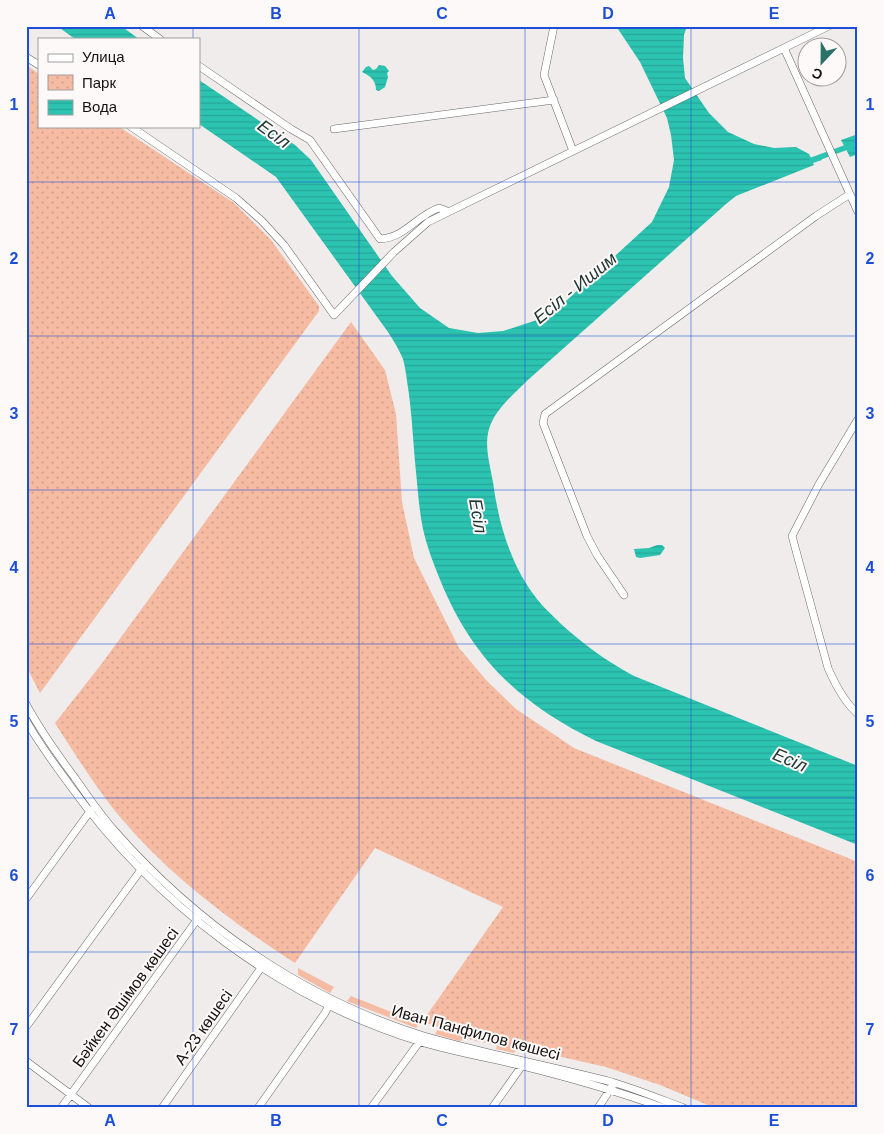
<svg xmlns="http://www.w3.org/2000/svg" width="884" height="1134" font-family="Arial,sans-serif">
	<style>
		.green { fill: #f6bba3 }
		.park { fill: url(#park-dots) }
		.water { fill: url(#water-rules) }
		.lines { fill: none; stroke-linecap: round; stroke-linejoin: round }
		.canal { stroke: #2cc3b1; stroke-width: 5.5 }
		.minor-casing { stroke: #696665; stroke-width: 8 }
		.minor { stroke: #fff; stroke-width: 7 }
		.grid { fill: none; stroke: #1d4ed8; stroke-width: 1; stroke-opacity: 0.55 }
		.labels { text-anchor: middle; stroke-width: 4; stroke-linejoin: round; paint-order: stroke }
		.street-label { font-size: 16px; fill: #141312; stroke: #fdf9f8 }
		.water-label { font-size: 18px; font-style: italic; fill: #203834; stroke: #fdf9f8 }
		.neatline { fill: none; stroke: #1d4ed8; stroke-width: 2 }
		.grid-label { font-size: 16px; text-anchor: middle; font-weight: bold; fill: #1d4ed8 }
	</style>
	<defs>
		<pattern id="park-dots" width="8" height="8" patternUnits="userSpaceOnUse" patternTransform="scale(1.25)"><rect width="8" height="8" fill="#f6bba3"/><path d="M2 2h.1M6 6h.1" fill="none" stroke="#d2a08b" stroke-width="1.8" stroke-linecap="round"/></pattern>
		<pattern id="water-rules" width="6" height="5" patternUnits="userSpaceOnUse" patternTransform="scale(1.25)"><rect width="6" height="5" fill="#2cc3b1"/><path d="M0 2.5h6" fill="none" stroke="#26a797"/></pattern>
	</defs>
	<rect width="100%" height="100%" fill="#efeceb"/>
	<path class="green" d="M298,968L334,987L330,993L298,975Z
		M351,996L419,1023L416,1028L347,1001Z
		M439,1028L518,1047L514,1053L496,1049L497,1046L495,1045L468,1039L459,1041L435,1034Z"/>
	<path class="park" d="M26,65L39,74V126H118L234,203L271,240L319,306V311L40,693L26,666Z
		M351,322L385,370L396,414L402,502L414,558L459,648L487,681L516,709L574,748L858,862V1108H715L660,1085L606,1067L482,1039L422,1022L503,907L375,848L295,963C230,921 170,876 120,817C97,789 74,753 55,723L100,666Z"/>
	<path class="water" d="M57,26H121L139,39H75Z
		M616,26H687L684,35L683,58L685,78L709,113L728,132L754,144L774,148L796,147L809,154L812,160L820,157L822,160L813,163L814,165L736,196L726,204L529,379C515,393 495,409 489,429C484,446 490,465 493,482C498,521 510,563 534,595C541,605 551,614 560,623C583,644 606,661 634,676L858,766V845L596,741C522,705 473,660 441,582C434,565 427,547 423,529C419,510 418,491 416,472C413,442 412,411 407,381C406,374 405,366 403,359C399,350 394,341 388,332L276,177L199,124V80L295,145L311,160L392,276L420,308L449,328L478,333L503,331L534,321L555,311L652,222L669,187L674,160L671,135L667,118L640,62Z
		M379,65L385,66L389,71L387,73L388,77L385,87L379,91L376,90C376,80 370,76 362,72L366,67L369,66L373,70L376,69Z
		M858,134V154L850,157L841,140Z
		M657,545H662L665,548L660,555L640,558L636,557L634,549L649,548Z"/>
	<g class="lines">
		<path class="canal" d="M812,160L858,143"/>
		<defs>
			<path id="minor" d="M142,26L160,39
				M554,26L544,75L573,151
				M784,48L858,212
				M26,57L39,65
				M199,66L291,129L310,140L380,239C405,238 417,215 439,208L447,211
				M130,126L236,198L262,221L284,245L334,315L394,252L428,222L829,26
				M334,129L554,100
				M858,419L819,484L792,536L828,668C835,684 844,702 858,714
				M624,595L597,555L587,536L543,423L545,414L816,216L850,194
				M26,704C40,730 57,754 75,778C87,795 99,813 113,829C196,924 303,999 424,1036C486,1054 550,1066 612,1082C636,1089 660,1099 684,1108
				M26,720C38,743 54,763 69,784C154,903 280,999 421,1042C454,1052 489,1058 523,1066C571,1078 617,1091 664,1108
				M26,899L91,810
				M26,1027L143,867
				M26,1061L89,1108
				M61,1108L199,917
				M162,1108L263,965
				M258,1108L325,1013L331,1001
				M371,1108L420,1041
				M492,1108L524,1063
				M598,1108L613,1085"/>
		</defs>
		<use href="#minor" class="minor-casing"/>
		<use href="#minor" class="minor"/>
	</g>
	<path class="grid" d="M193,26V39M359,26V1108M525,26V1108M691,26V1108M193,126V1108M26,182H858M26,336H858M26,490H858M26,644H858M26,798H858M26,952H858"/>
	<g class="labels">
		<g class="street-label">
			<text transform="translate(125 997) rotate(-54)" y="6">Бәйкен Әшімов көшесі</text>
			<text transform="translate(203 1027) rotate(-55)" y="6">А-23 көшесі</text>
			<text transform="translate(476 1032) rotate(15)" y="6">Иван Панфилов көшесі</text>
		</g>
		<g class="water-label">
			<text transform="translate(274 134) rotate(36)" y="6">Есіл</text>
			<text transform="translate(575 288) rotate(-39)" y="6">Есіл - Ишим</text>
			<text transform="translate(478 516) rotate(80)" y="6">Есіл</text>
			<text transform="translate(790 760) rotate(23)" y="6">Есіл</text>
		</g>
	</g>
	<rect width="884" height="1134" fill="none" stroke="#fdf9f8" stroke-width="55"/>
	<rect x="38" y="38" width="162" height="90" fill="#fdf9f8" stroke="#a09d9c"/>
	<rect x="48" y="54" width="25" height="8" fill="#ffffff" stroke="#a09d9c"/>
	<text x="82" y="62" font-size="15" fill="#141312">Улица</text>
	<rect x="48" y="75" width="25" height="15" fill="url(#park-dots)" stroke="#a09d9c"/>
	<text x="82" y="88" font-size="15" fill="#141312">Парк</text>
	<rect x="48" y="100" width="25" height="15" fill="url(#water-rules)" stroke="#a09d9c"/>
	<text x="82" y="112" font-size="15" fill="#141312">Вода</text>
	<g transform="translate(822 62) rotate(202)"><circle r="24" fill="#fdf9f8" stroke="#a09d9c"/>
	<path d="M0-4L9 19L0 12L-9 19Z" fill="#2a7168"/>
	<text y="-8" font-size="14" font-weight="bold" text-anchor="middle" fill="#141312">С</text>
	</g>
	<rect x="28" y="28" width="828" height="1078" class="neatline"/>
	<g class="grid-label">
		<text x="110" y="19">A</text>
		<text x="276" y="19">B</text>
		<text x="442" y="19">C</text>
		<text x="608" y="19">D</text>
		<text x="774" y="19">E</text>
		<text x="14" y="110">1</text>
		<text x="870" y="110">1</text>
		<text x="14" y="264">2</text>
		<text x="870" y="264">2</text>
		<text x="14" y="419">3</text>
		<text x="870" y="419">3</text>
		<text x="14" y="573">4</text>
		<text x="870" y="573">4</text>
		<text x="14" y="727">5</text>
		<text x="870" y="727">5</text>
		<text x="14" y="881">6</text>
		<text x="870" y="881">6</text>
		<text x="14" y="1035">7</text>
		<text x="870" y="1035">7</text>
		<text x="110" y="1126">A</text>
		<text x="276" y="1126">B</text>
		<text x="442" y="1126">C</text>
		<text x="608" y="1126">D</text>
		<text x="774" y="1126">E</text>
	</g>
</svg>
